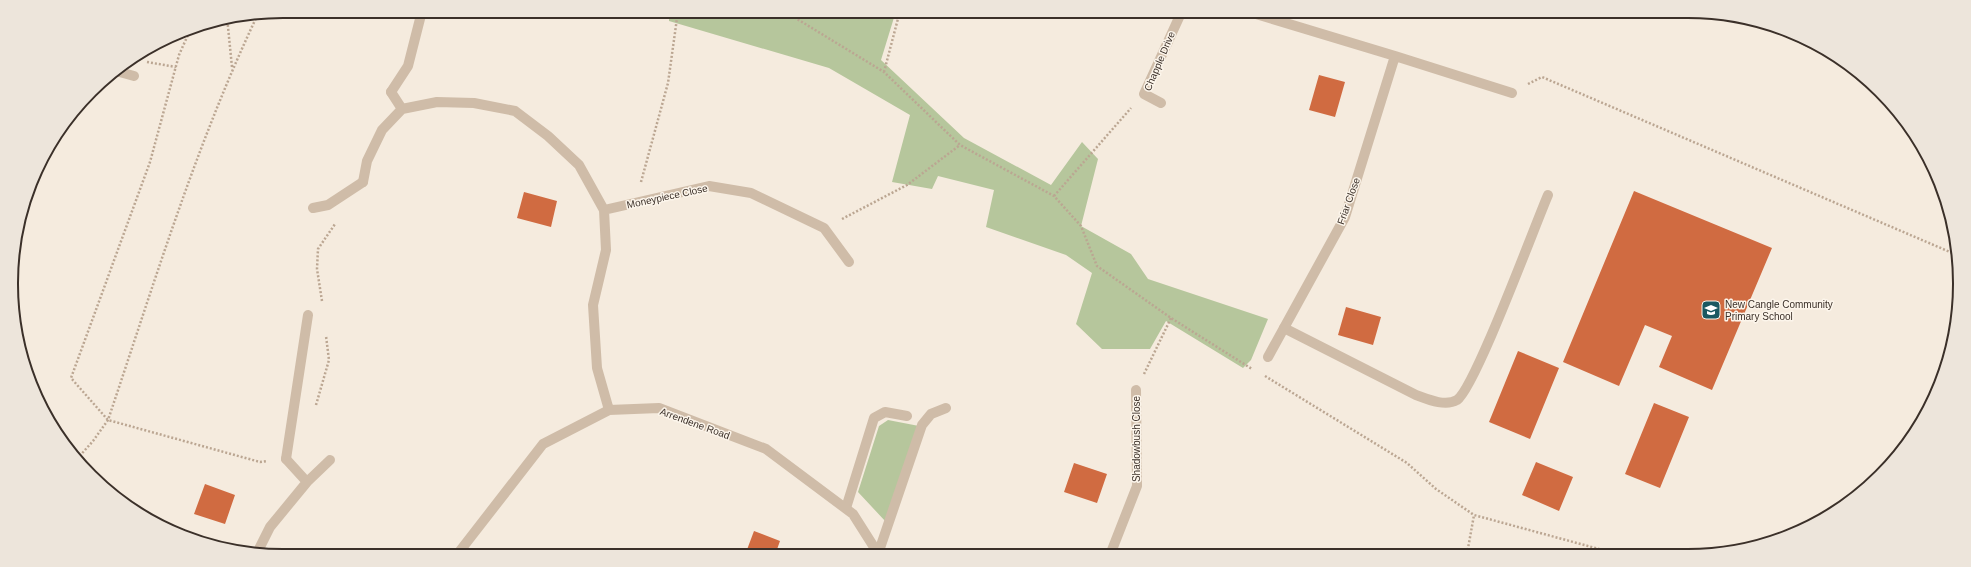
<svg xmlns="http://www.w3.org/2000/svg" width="1971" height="567" font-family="Arial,sans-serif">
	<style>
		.green { fill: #b6c69c }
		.building { fill: #d06b41 }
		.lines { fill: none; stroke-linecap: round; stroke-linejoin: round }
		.path { stroke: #bba692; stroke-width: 2.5; stroke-dasharray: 2 2; stroke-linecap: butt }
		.service { stroke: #cfbca8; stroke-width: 10 }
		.minor { stroke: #cfbca8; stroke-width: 10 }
		.labels { text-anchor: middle; stroke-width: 3; stroke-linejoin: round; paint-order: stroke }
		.street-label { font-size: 10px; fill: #3b3029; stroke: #fcf5eb }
		.poi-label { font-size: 10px; fill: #3b3029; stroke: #fcf5eb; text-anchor: start }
		.rim { fill: none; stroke: #3b3029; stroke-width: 2 }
	</style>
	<rect width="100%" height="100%" fill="#f5ebde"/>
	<path class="green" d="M669,11H896L881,60L964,138L1051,185L1082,142L1098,159L1081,226L1131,254L1148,279L1268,319L1251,360L1243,368L1166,321L1150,349H1102L1076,324L1092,273L1066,255L986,227L994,190L938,176L932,189L892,182L910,115L829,68L669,21Z
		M888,420L919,426L886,522L858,492L879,426Z"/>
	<path class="building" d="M1319,75L1345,82L1335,117L1309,110Z
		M1634,191L1772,248L1712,390L1659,367L1672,336L1645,325L1619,386L1563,362Z
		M524,192L557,201L551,227L517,218Z
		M1346,307L1381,317L1373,345L1338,335Z
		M1518,351L1559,368L1530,439L1489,422Z
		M1654,403L1689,417L1660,488L1625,474Z
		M1536,462L1573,477L1559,511L1522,495Z
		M1074,463L1107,474L1097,503L1064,492Z
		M205,484L235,495L225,524L194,514Z
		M754,531L780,541L775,555H745Z"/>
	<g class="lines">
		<path class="path" d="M784,11L884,72L960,145L1054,196L1081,226L1097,266L1171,318L1252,369
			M227,17L232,67
			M191,28L179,55L150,162L71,378L108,420L260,462L267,461
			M147,62L176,67
			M884,72L900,11
			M1528,84L1542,77L1957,255
			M641,182L668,83L678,11
			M1054,196L1131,108
			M842,219L907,185L960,145
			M322,301L317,269L318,249L335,224
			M1144,374L1171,318
			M1265,376L1407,463L1436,489L1474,515L1599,549L1607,554
			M316,405L329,360L326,336
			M77,459L93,441L108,420C154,284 196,144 258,14
			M1467,554L1474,515"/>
		<path class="service" d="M391,92L408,66L422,11
			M313,208L328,205L363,182
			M1284,328L1416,395C1427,399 1445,407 1457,400C1475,388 1535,225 1548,195
			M286,459L308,315
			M846,508L874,418L885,412L907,416
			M878,554L922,425L931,414L946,408"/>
		<path class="minor" d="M1246,11L1395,56L1345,217L1268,357
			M1778,27L1814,45H1816
			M1395,56L1512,93
			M116,71L134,76
			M391,92L402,109
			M1161,103L1144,94L1182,11
			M363,182L367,161L382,130L402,109L437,102L474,103L515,111L548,136L579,165L604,210L606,250L593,305L597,368L609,410
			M604,210L709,186L751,193L824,228L849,262
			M286,459L307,482
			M257,553L270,527L307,482L330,460
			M1110,555L1137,486L1136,390
			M456,556L543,444L609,410L659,408L766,449L853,514L879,555"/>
	</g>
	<defs>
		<symbol id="school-square" viewBox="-11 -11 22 22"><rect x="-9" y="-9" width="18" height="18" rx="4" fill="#1a5861" stroke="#fcf5eb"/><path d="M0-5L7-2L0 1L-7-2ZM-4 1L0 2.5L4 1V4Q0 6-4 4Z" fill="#fff"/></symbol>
	</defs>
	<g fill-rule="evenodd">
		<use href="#school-square" x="1700" y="299" width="22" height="22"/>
	</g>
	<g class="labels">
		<g class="street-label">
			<text transform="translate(1159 61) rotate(-67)" y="4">Chapple Drive</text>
			<text transform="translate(667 196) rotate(-12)" y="4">Moneypiece Close</text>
			<text transform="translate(1348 201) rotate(-70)" y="4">Friar Close</text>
			<text transform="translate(695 423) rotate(20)" y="4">Arrendene Road</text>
			<text transform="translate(1136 439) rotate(-90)" y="4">Shadowbush Close</text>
		</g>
		<g class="poi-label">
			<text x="1725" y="308">New Cangle Community<tspan x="1725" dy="12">Primary School</tspan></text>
		</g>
	</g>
	<path d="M0 0H1971V567H0ZM283 18H1688A265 265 0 0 1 1953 283V284A265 265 0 0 1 1688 549H283A265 265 0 0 1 18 284V283A265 265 0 0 1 283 18Z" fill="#ede5db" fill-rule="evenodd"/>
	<path class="rim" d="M283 18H1688A265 265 0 0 1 1953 283V284A265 265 0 0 1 1688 549H283A265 265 0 0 1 18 284V283A265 265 0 0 1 283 18Z"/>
</svg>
